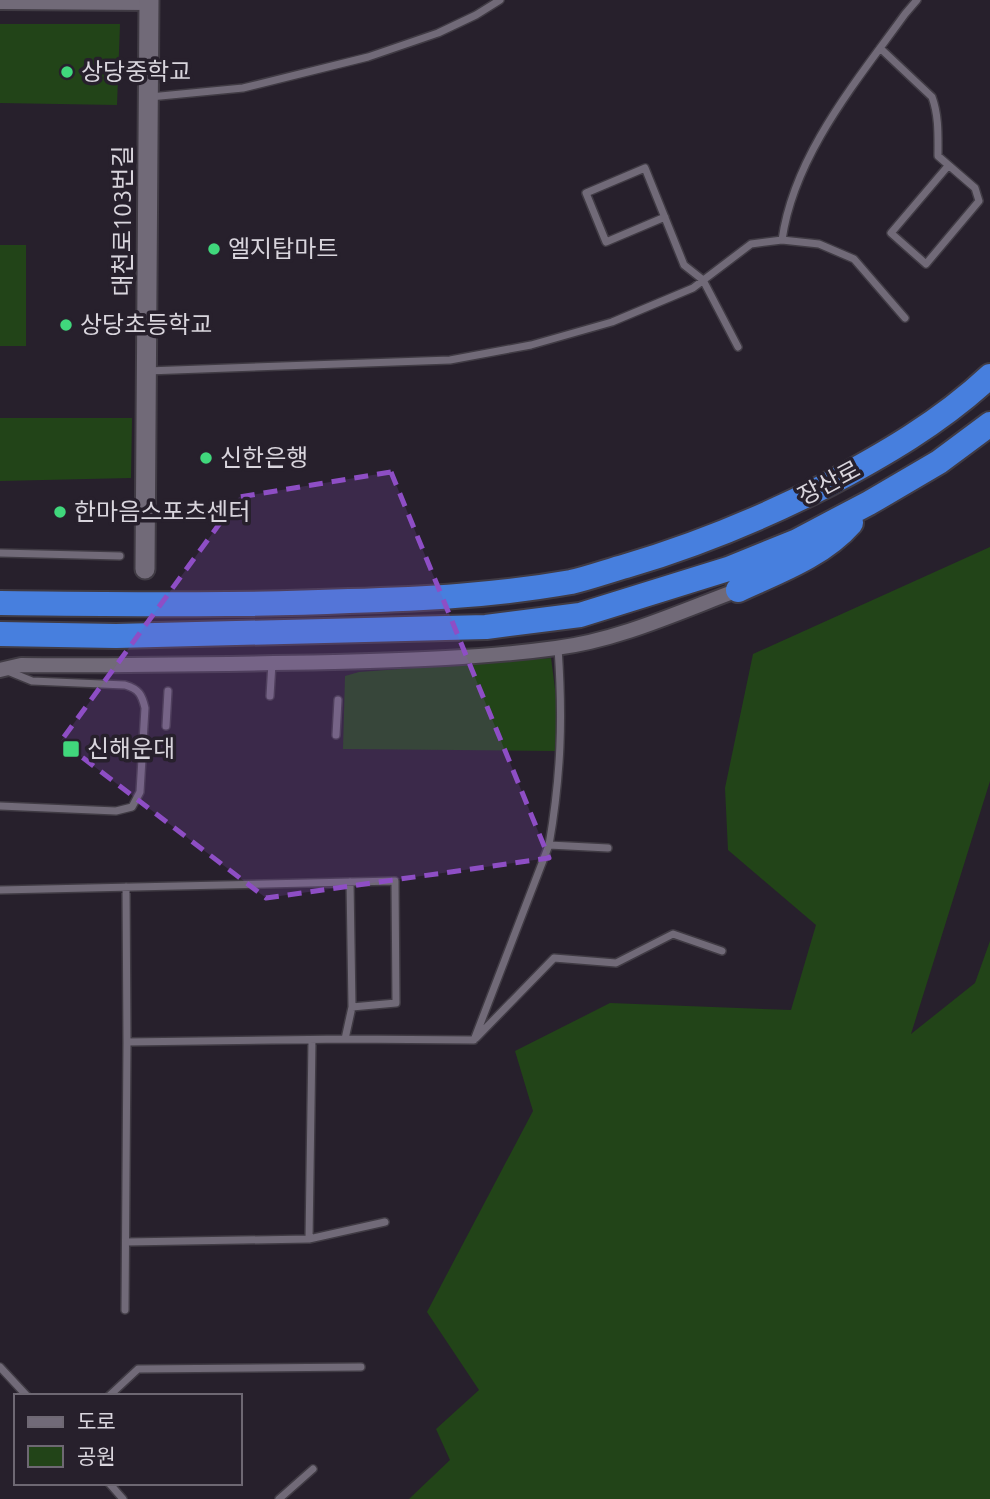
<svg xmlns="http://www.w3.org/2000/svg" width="990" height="1499" font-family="Ubuntu,'Noto Sans KR',sans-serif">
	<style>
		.green { fill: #224418 }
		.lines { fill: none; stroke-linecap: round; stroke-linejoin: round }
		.lane-casing { stroke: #403b44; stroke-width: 10 }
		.street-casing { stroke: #403b44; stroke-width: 18 }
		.secondary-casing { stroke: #403b44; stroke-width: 23 }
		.highway-casing { stroke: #403b44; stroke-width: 28 }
		.lane { stroke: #716a78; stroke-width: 7 }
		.street { stroke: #716a78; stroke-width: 14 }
		.secondary { stroke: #716a78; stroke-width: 19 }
		.highway { stroke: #477fde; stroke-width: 24 }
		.marked { fill: #8e4ec5; fill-opacity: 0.2; stroke: #8e4ec5; stroke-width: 5; stroke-dasharray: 14 9; stroke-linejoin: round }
		.poi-dot { fill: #40d77c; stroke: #27202c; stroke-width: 2.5 }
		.labels { text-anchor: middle; stroke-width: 7; stroke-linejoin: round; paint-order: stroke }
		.poi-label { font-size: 24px; fill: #d9d5dd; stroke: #27202c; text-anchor: start }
		.street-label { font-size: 24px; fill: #d9d5dd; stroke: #27202c }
	</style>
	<rect width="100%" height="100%" fill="#27202c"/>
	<path class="green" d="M0,24H120L117,105L0,103Z
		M0,245H26V346H0Z
		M0,418H132L131,478L0,481Z
		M990,547V781L911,1034L975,983L990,941V1499H409L450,1460L436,1429L479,1390L427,1312L533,1111L515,1051L610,1003L791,1010L816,925L728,850L725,788L753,654Z
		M551,658L557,704L556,751L343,749L345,676L359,672Z"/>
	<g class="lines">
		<defs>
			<path id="lane" d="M880,48L932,97C939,116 938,136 938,156L975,188L979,201L926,264L891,233L948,166
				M150,97L243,88L368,57L438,33L476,15L500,0
				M665,217L606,242L586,193L645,168L684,265L703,280L738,347
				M782,240C794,155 856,82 905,14L917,0
				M147,371L450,360L531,345L612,322L693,288L751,244L782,240L819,244L854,259L905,318
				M0,553L120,556
				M270,696L272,663
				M166,726L168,691
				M336,735L338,700
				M0,806L116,811L132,807L140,792L145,708C142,695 139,689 125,685L32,681L5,670
				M549,845C561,775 563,719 558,648
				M350,882L352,1007
				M0,890L395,881L396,1003L352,1007L345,1039L474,1040L549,845L608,848
				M476,1038L554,958L616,963L673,934L722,951
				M127,1042L345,1039
				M309,1239L385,1222
				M126,1242L309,1239L312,1040
				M125,1310L127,1042L126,887
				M0,1367L27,1396
				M109,1396L138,1369L361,1367
				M109,1483L123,1499
				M279,1499L313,1469"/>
			<path id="street" d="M0,2L149,3
				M0,670L21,665C125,666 230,664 334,662C408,660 483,658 556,648C619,640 679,612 738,590"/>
			<path id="secondary" d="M145,569L149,0"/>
			<path id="highway" d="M738,590C777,572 822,556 851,523
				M0,603C117,604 233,606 349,601C424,599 497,595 571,582C589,578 608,571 626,566C694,546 760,519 823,487C882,456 941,422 990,376
				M0,634L116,636L486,627L580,615L728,569L797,541L869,503L939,462L990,424"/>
		</defs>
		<use href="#lane" class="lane-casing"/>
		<use href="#street" class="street-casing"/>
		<use href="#secondary" class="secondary-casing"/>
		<use href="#highway" class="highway-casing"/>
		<use href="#lane" class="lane"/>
		<use href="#street" class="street"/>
		<use href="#secondary" class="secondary"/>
		<use href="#highway" class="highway"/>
	</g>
	<path class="marked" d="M391,472L549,858L266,898L61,741L239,497Z"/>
	<g class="poi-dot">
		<circle cx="67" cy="72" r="7"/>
		<circle cx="214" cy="249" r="7"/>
		<circle cx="66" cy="325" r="7"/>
		<circle cx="206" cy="458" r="7"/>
		<circle cx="60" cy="512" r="7"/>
		<rect x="62" y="740" width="18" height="18" rx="3.5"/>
	</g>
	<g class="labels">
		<g class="poi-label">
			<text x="81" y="80">상당중학교</text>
			<text x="228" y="257">엘지탑마트</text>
			<text x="80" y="333">상당초등학교</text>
			<text x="220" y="466">신한은행</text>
			<text x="74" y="520">한마음스포츠센터</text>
			<text x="87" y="757">신해운대</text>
		</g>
		<g class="street-label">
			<text transform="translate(123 221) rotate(-90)" y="8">대천로103번길</text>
			<text transform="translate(829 483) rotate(-28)" y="8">장산로</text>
		</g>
	</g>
	<rect x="14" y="1394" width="228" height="91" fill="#27202c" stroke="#6e6873" stroke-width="2"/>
	<rect x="28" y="1417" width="35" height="10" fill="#716a78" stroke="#6e6873" stroke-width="2"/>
	<text x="77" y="1429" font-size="21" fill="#d9d5dd">도로</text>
	<rect x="28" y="1446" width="35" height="21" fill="#224418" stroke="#6e6873" stroke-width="2"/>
	<text x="77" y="1464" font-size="21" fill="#d9d5dd">공원</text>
</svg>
